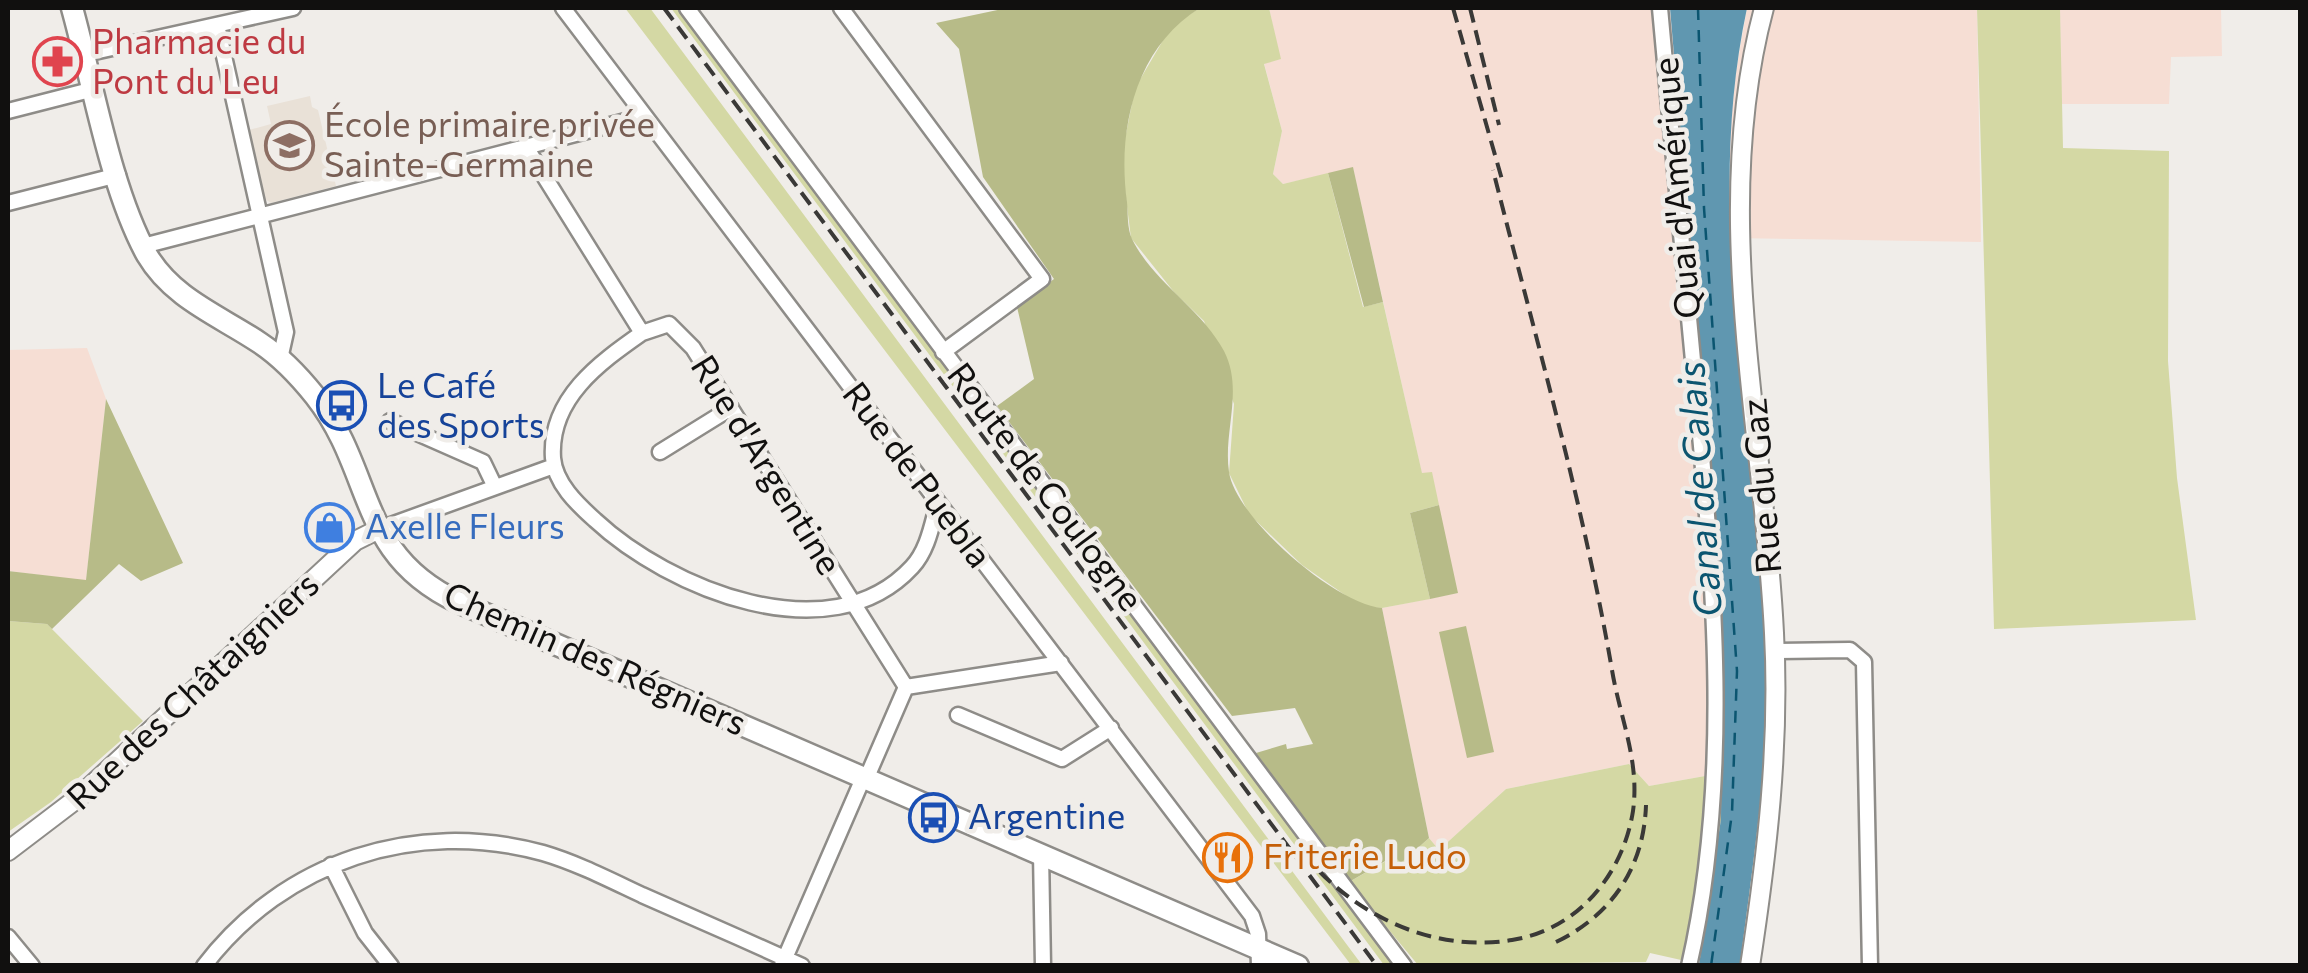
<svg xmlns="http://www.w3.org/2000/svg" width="2308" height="973" font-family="Commissioner,sans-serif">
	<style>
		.industrial { fill: #f6ded4 }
		.built { fill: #e9e1d7 }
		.green { fill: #d4d8a4 }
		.forest { fill: #b7bb88 }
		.water { fill: #6097b0 }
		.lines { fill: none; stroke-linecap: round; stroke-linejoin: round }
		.ferry { stroke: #0b5570; stroke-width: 2.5; stroke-dasharray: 12 10; stroke-linecap: butt }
		.minor-casing { stroke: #8e8c88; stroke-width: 19 }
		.tertiary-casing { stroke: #8e8c88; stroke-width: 22 }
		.secondary-casing { stroke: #8e8c88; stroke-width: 25 }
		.minor { stroke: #fff; stroke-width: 14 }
		.tertiary { stroke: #fff; stroke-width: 18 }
		.secondary { stroke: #fff; stroke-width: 20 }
		.rail { stroke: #3a3937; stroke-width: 4; stroke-dasharray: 15 8; stroke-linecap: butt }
		.labels { text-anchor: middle; stroke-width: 9; stroke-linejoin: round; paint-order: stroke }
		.health-label { font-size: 35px; fill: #be3a42; stroke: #f0ede9; text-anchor: start }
		.education-label { font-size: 35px; fill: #785e54; stroke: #f0ede9; text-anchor: start }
		.street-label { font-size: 35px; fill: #11100f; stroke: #f0ede9 }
		.transit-label { font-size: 35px; fill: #164399; stroke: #f0ede9; text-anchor: start }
		.shop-label { font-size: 35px; fill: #366cbe; stroke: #f0ede9; text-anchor: start }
		.food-label { font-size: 35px; fill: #c56008; stroke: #f0ede9; text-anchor: start }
		.water-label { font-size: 38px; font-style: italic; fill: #0b5570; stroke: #f0ede9 }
	</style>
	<rect width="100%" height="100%" fill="#f0ede9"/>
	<path class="industrial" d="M1269,8H1670L1722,619V773L1649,786L1629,764L1506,789L1439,850L1429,838L1382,608L1457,593L1431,473L1422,474L1353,168L1283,184L1273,174L1282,131L1264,63L1280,59Z
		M1747,8H1977L1981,242L1731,238L1729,111Z
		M2060,8H2221L2222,56L2171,57L2169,104H2061Z
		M87,348L106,399L86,581L8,571V350Z"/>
	<path class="built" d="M310,96L312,107L318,110L336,186L271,203L265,199L249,130L271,124L267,106Z"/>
	<path class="green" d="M625,8H650L1362,965H1351Z
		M671,8H679L1395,965H1384Z
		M1200,8H1269L1281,59L1264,64L1282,131L1273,174L1283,184L1328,173L1363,307L1383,302L1422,473L1432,472L1439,505L1410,513L1430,599L1382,608L1362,607L1302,565L1249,514L1229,473L1234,404L1204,321L1174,292L1131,238L1121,159L1135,88L1172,25Z
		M1977,8H2060L2063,148L2169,151L2168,361L2177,478L2196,620L1994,629Z
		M8,621L47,624L143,721L51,802L8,832Z
		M1629,764L1649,786L1722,773L1721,819L1699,964L1650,953L1646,962L1418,965L1349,882L1395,856L1402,862L1429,838L1439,850L1506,789Z"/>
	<path class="forest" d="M1007,8H1200C1135,48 1117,130 1127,202C1128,213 1127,229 1132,239C1154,283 1201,308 1224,351C1244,390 1223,432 1229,472C1236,519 1337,605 1382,608L1429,838L1401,863L1394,856L1349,882L1256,753L1286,744L1287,749L1313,744L1295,708L1232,716L997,406L1034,379L1017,307L1054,279L983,177L959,49L936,23Z
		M1353,167L1383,302L1364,307L1328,173Z
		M106,399L183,563L141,581L119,564L52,629L47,624L8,621V571L86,580Z
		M1439,505L1458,593L1430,599L1410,513Z
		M1466,626L1494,752L1467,758L1439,632Z"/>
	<path class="water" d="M1670,8H1747C1703,213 1755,419 1766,626C1773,741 1754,852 1740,965H1699L1721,819L1722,619Z"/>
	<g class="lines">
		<path class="ferry" d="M1698,8L1704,208L1737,671L1732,813L1711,966"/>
		<defs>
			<path id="minor" d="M563,8L1252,916L1258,934L1259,966
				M687,8L1404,966
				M841,8L1042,279L943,352
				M1660,8C1672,136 1683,264 1696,392C1714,582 1732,778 1689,966
				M217,25L286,332L280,359
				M85,54L293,8
				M8,111L94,89
				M526,147L642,333L669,324L693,348L906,687
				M8,203L118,175
				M143,246L645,116
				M642,333C599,363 549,399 553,458C555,483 577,504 595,520C668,588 830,656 912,567C928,550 932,524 938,503
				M390,421L483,462L495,487
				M660,452L731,408
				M377,530L554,466
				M1775,651L1850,650L1864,662L1870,966
				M906,687L1061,663
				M958,715L1062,759L1111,728
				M867,777L906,687
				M1041,853L1043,966
				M331,865L365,933L391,966
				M8,937L32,966
				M782,965L864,776
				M204,966C284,861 415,818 543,853C577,863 610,880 642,895C695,918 749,942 802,966"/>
			<path id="tertiary" d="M8,851L79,797L355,541L377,530
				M1750,966C1767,855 1780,745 1774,633C1764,426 1709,213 1764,8"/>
			<path id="secondary" d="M72,8C93,83 110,188 147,255C173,299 220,316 260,343C281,357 299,376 315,396C375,472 356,554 458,602L1298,966"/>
		</defs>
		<use href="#minor" class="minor-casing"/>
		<use href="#tertiary" class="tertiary-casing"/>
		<use href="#secondary" class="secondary-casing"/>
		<use href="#minor" class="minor"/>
		<use href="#tertiary" class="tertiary"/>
		<use href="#secondary" class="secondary"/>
		<path class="rail" d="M664,8L1377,966
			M1453,8L1503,183
			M1470,8L1499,125
			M1320,872C1369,922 1441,952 1512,940C1577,930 1623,875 1633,811C1640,761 1620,718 1612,670C1583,502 1535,336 1493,170
			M1556,942C1612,915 1644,867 1646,805"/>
	</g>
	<defs>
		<symbol id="pharmacy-ring" viewBox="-11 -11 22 22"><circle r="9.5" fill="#f0ede9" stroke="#e0444e" stroke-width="1.5"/><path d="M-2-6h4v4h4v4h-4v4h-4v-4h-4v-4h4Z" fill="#e0444e"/></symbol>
		<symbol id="school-ring" viewBox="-11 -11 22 22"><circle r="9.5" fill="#f0ede9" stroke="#8d6e63" stroke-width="1.5"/><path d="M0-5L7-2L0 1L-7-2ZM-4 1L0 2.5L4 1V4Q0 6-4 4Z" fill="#8d6e63"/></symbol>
		<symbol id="bus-ring" viewBox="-11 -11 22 22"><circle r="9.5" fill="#f0ede9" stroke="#1a4fb4" stroke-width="1.5"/><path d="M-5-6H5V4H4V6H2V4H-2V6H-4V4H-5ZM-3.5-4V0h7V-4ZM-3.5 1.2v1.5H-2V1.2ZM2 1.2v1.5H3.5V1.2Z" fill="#1a4fb4"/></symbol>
		<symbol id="shop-ring" viewBox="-11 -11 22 22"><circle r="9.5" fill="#f0ede9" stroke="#3f7fe0" stroke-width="1.5"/><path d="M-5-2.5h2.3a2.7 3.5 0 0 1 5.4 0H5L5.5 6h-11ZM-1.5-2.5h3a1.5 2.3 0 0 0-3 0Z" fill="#3f7fe0"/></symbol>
		<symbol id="restaurant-ring" viewBox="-11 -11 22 22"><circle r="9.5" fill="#f0ede9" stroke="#e8710a" stroke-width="1.5"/><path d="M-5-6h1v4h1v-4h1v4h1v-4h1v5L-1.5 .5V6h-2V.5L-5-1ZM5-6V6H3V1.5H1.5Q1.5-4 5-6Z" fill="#e8710a"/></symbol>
	</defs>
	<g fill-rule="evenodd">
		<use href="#pharmacy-ring" x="30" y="34" width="55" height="55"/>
		<use href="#school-ring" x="262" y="118" width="55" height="55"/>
		<use href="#bus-ring" x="314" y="378" width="55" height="55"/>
		<use href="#shop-ring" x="302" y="500" width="55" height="55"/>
		<use href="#bus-ring" x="906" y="790" width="55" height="55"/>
		<use href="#restaurant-ring" x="1200" y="830" width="55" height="55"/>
	</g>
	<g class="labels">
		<g class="health-label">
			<text x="92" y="54">Pharmacie du<tspan x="92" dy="40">Pont du Leu</tspan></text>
		</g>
		<g class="education-label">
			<text x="324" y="137">École primaire privée<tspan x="324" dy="40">Sainte-Germaine</tspan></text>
		</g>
		<g class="street-label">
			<text transform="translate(1677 188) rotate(-95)" y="12">Quai d'Amérique</text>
			<text transform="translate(766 465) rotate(58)" y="12">Rue d'Argentine</text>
			<text transform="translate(917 475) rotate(53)" y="12">Rue de Puebla</text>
			<text transform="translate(1762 486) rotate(-95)" y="12">Rue du Gaz</text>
			<text transform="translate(1045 487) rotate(53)" y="12">Route de Coulogne</text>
			<text transform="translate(595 659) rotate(24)" y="12">Chemin des Régniers</text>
			<text transform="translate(193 691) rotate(-43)" y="12">Rue des Châtaigniers</text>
		</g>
		<g class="transit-label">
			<text x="377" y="398">Le Café<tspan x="377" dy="40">des Sports</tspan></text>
			<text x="968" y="829">Argentine</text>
		</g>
		<g class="shop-label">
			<text x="365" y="539">Axelle Fleurs</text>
		</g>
		<g class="food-label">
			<text x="1263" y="869">Friterie Ludo</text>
		</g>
		<g class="water-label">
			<text transform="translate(1700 489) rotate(-94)" y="13">Canal de Calais</text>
		</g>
	</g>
	<rect width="2308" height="973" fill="none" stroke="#11100f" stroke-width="20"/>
</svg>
